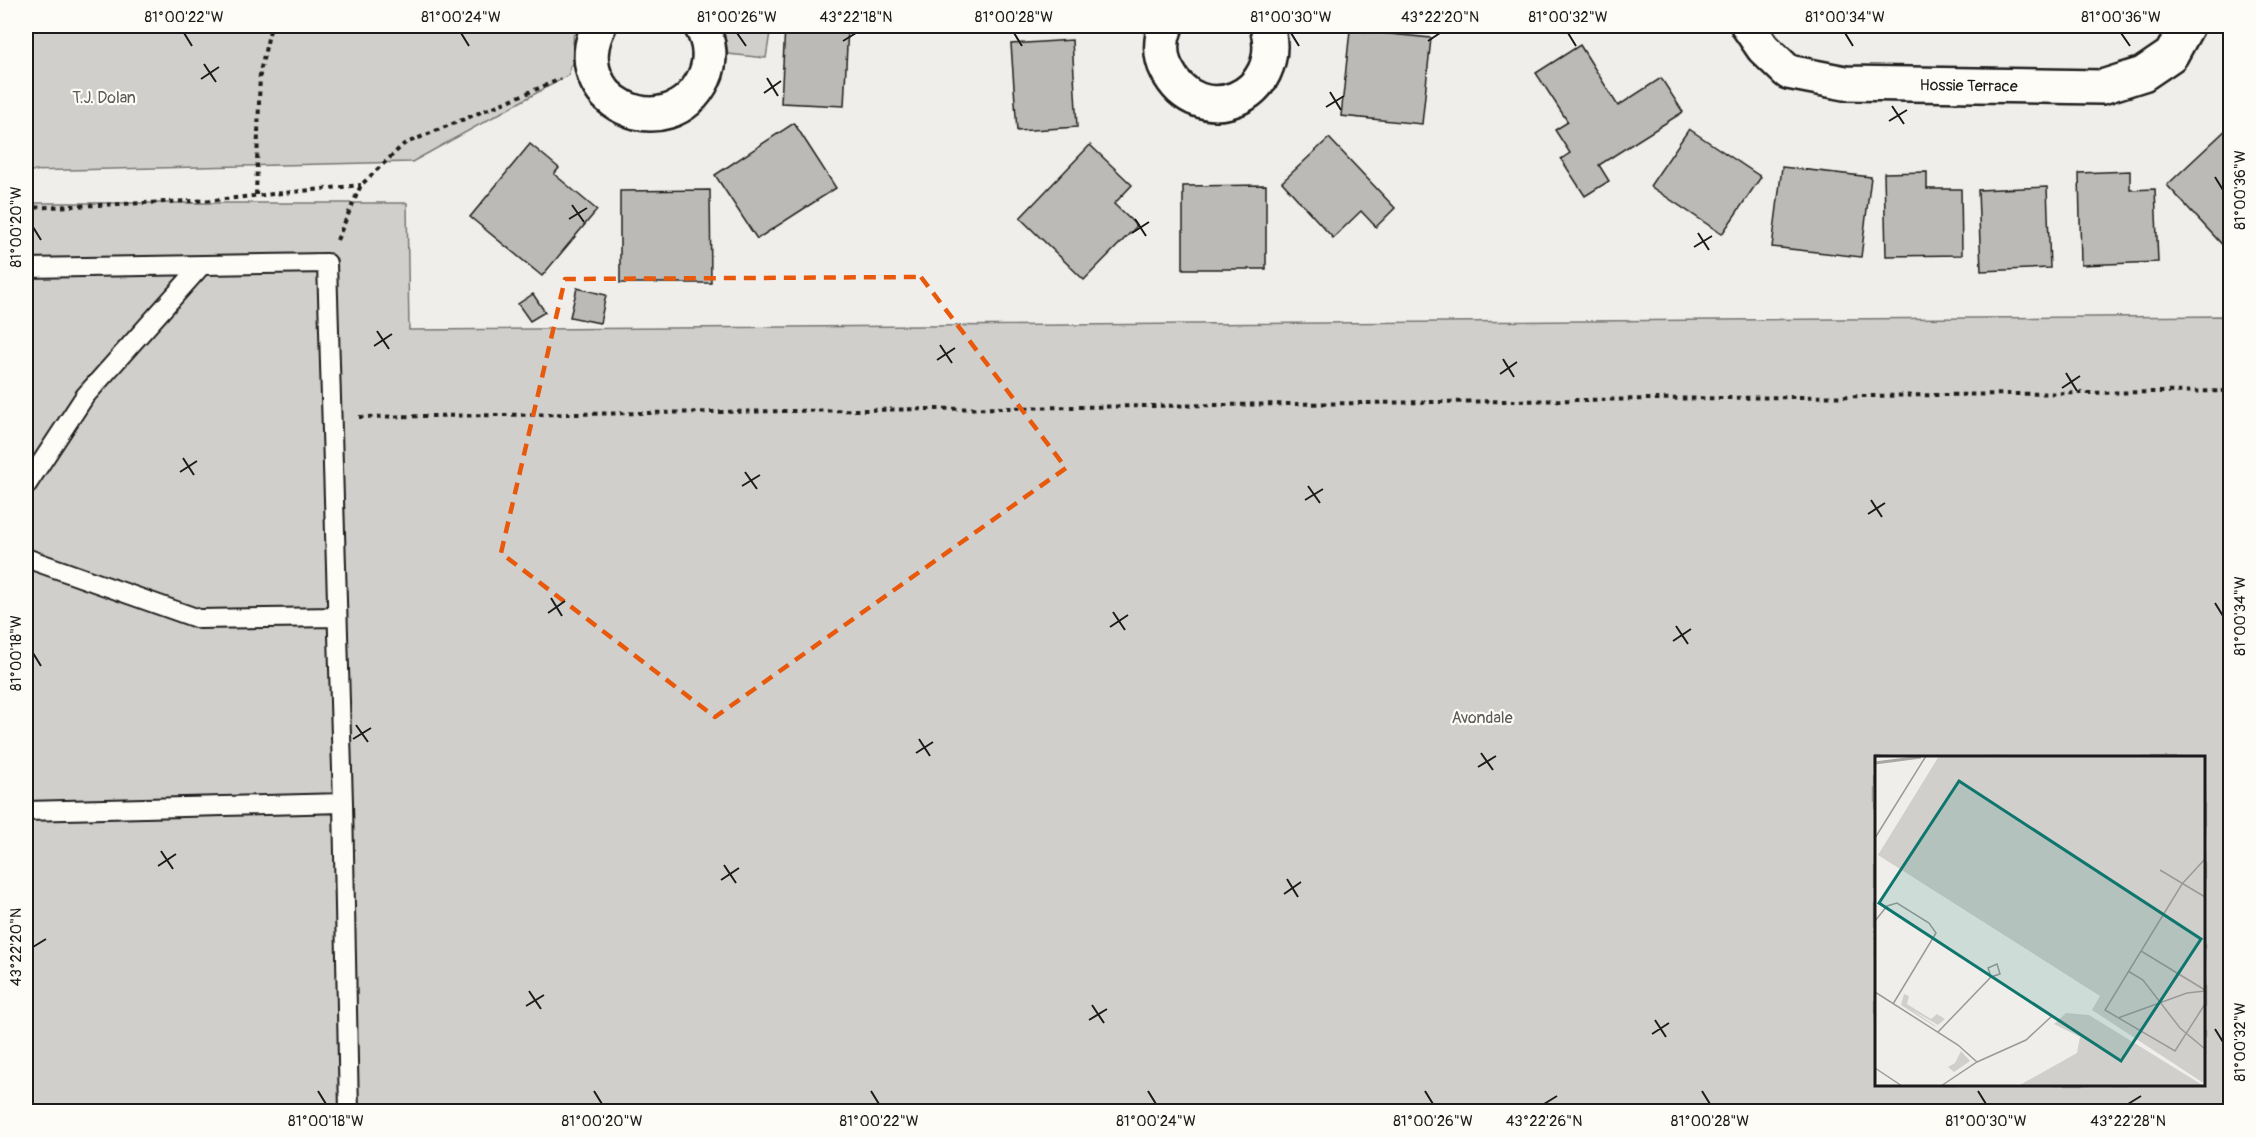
<svg xmlns="http://www.w3.org/2000/svg" width="2256" height="1137" font-family="Pangolin,sans-serif">
	<style>
		.green { fill: #d0cfcc; stroke: #767674; stroke-width: 1.5; fill-rule: evenodd }
		.building { fill: #bbbab6; stroke: #1c1c1c; stroke-width: 1.5 }
		.lines { fill: none; stroke-linecap: round; stroke-linejoin: round }
		.service-casing { stroke: #1c1c1c; stroke-width: 22 }
		.minor-casing { stroke: #1c1c1c; stroke-width: 38 }
		.path { stroke: #1c1c1c; stroke-width: 4; stroke-dasharray: 4.5 4.5; stroke-linecap: butt }
		.service { stroke: #fdfcf7; stroke-width: 18 }
		.minor { stroke: #fdfcf7; stroke-width: 33 }
		.marked { fill: none; stroke: #e8590c; stroke-width: 4.5; stroke-dasharray: 12 8; stroke-linejoin: round }
		.ticks { fill: none; stroke: #1c1c1c; stroke-width: 2 }
		.labels { text-anchor: middle; stroke-width: 4.5; stroke-linejoin: round; paint-order: stroke }
		.street-label { font-size: 16px; fill: #1c1c1c; stroke: #fdfcf7 }
		.park-label { font-size: 16px; fill: #5b5b5a; stroke: #fdfcf7 }
		.inset-river { fill: none; stroke: #a8a7a3; stroke-width: 3 }
		.inset-road { fill: none; stroke: #9b9a98; stroke-width: 1.5 }
		.view { fill: #0f766e; fill-opacity: 0.15; stroke: #0f766e; stroke-width: 3 }
		.inset-edge { fill: none; stroke: #1c1c1c; stroke-width: 3 }
		.neatline { fill: none; stroke: #1c1c1c; stroke-width: 2 }
		.ticks-label { font-size: 15px; text-anchor: middle; fill: #1c1c1c }
	</style>
	<rect width="100%" height="100%" fill="#f0eeea"/>
	<filter id="ink" filterUnits="userSpaceOnUse"><feTurbulence type="fractalNoise" baseFrequency=".0167" numOctaves="2"/><feDisplacementMap in="SourceGraphic" scale="12" xChannelSelector="R" yChannelSelector="G"/><feConvolveMatrix kernelMatrix="1 2 1 2 8 2 1 2 1" color-interpolation-filters="sRGB"/></filter>
	<g filter="url(#ink)">
		<path class="green" d="M26,26H574L572,65L570,66L569,75L412,162L26,171Z
			M723,26H771L766,58L728,54Z
			M26,203H407L409,330L2230,316V1111H26ZM1876,758H2204V1084H1876Z"/>
		<path class="building" d="M785,26H848L844,106L781,103Z
			M1350,30L1431,38L1422,124L1341,116Z
			M1072,40L1077,127L1017,131L1011,44Z
			M1580,45L1618,106L1661,78L1683,112L1599,165L1609,181L1585,196L1561,159L1570,153L1555,130L1568,122L1536,73Z
			M794,123L836,188L757,239L715,175Z
			M2230,126V253L2167,185Z
			M1689,129L1761,177L1722,234L1650,186Z
			M1329,138L1395,208L1376,227L1361,211L1333,238L1282,182Z
			M530,144L559,168L554,174L597,210L542,276L470,217Z
			M1090,145L1132,185L1114,204L1137,226L1084,280L1020,218Z
			M1782,167L1871,177L1861,257L1772,247Z
			M2130,171V190L2155,189L2158,262L2081,265L2079,173Z
			M1927,172V189H1961L1962,255L1886,256L1884,173Z
			M1266,185V269H1183V186Z
			M2047,187L2050,268L1981,271L1978,190Z
			M710,190L711,283H620V191Z
			M577,288L606,295L600,323L570,317Z
			M533,294L545,312L530,321L518,304Z"/>
		<g class="lines">
			<defs>
				<path id="service" d="M26,268L327,263L343,803L349,1112
					M26,486L85,396L201,266
					M26,558L199,619L337,617
					M26,811L343,803"/>
				<g id="minor">
					<path d="M599,26C562,100 668,152 704,78C712,61 710,42 701,26"/>
					<path d="M1166,26C1160,39 1160,57 1167,70C1198,133 1287,98 1267,26"/>
					<path id="s1" d="M1748,26L1763,48L1788,72L1845,83L2102,87L2143,74L2171,55L2187,26"/>
				</g>
			</defs>
			<use href="#service" class="service-casing"/>
			<use href="#minor" class="minor-casing"/>
			<path class="path" d="M256,195L260,72L271,26
				M26,208L215,200L361,185
				M337,240L361,185L404,144L561,79
				M359,417L2230,391
				M26,1110L102,1112"/>
			<use href="#service" class="service"/>
			<use href="#minor" class="minor"/>
		</g>
	</g>
	<path class="marked" d="M921,277L1066,468L715,717L501,553L565,279Z"/>
	<path class="ticks" d="M184,33L192,46M461,33L469,46M737,33L746,46M1014,33L1022,46M1291,33L1299,46M1568,33L1576,46M1845,33L1853,46M2121,33L2130,46M843,41L856,33M1428,41L1440,33M204,64L216,82M767,78L778,96M201,79L219,67M1330,92L1341,110M764,93L781,81M1892,106L1904,124M1326,107L1344,96M1889,121L1907,110M2215,177L2223,190M572,205L584,222M569,219L587,208M1135,219L1146,236M33,227L41,240M1132,233L1149,222M1698,233L1709,250M1694,247L1712,236M377,331L389,349M940,345L952,363M374,346L392,334M1503,359L1514,377M937,360L955,348M2066,373L2077,391M1500,374L1517,362M2062,388L2080,376M183,458L194,475M180,472L197,461M745,472L757,489M742,486L760,475M1308,486L1320,503M1305,500L1323,489M1871,500L1882,517M1868,514L1885,503M551,598L562,616M2215,603L2223,616M1113,612L1125,630M548,613L565,601M1676,626L1688,644M1110,627L1128,615M1673,641L1691,629M33,653L41,666M356,725L368,742M353,739L371,728M919,739L930,756M916,753L933,742M1481,753L1493,770M1478,767L1496,756M161,851L173,869M724,865L736,883M158,866L176,854M1287,879L1298,897M721,880L739,868M1284,894L1301,882M33,947L46,939M529,991L541,1009M1092,1005L1104,1023M526,1006L544,995M1089,1020L1107,1009M1655,1020L1666,1037M2215,1029L2223,1042M1652,1034L1669,1023M318,1091L326,1104M594,1091L602,1104M871,1091L879,1104M1148,1091L1156,1104M1425,1091L1433,1104M1702,1091L1710,1104M1978,1091L1986,1104M1544,1104L1557,1096M2128,1104L2141,1096"/>
	<g class="labels">
		<g class="street-label">
			<text dy="6" stroke="none"><textPath href="#s1" startOffset="243">Hossie Terrace</textPath></text>
		</g>
		<g class="park-label">
			<text x="104" y="103">T.J. Dolan</text>
			<text x="1482" y="723">Avondale</text>
		</g>
	</g>
	<g transform="translate(1875 756)">
		<rect width="330" height="330" fill="#f0eeea"/>
		<path d="M64,0H330V328L217,254L225,240L3,99ZM29,238L34,240L32,248L56,263L62,258L70,263L63,269L37,254L62,271L59,270L26,249ZM191,257L214,259L329,330H143L202,297L205,281L179,268ZM86,295L95,305L79,316L73,311L80,307Z" fill="#d0cfcc"/>
		<path class="inset-river" d="M0,7L46,1"/>
		<path class="inset-road" d="M0,82L51,0M330,103L307,128L230,254L300,295L330,248M285,114L330,141M0,165L12,150L22,147L54,167L61,177L18,248M266,195L330,234M253,215L268,224L305,272L330,293M0,236L83,289L102,306M243,262L312,237L330,235M63,276L116,221L125,218L122,208L113,212L116,221M0,312L27,330M66,330L102,306L151,284L177,260"/>
		<path class="view" d="M84,25L326,183L246,305L4,147Z"/>
		<rect width="330" height="330" class="inset-edge"/>
	</g>
	<rect width="2256" height="1137" fill="none" stroke="#fdfcf7" stroke-width="66"/>
	<rect x="33" y="33" width="2190" height="1071" class="neatline"/>
	<g class="ticks-label">
		<text x="184" y="22">81°00'22"W</text>
		<text x="461" y="22">81°00'24"W</text>
		<text x="737" y="22">81°00'26"W</text>
		<text x="856" y="22">43°22'18"N</text>
		<text x="1014" y="22">81°00'28"W</text>
		<text x="1291" y="22">81°00'30"W</text>
		<text x="1440" y="22">43°22'20"N</text>
		<text x="1568" y="22">81°00'32"W</text>
		<text x="1845" y="22">81°00'34"W</text>
		<text x="2121" y="22">81°00'36"W</text>
		<text transform="translate(2240 190) rotate(-90)" y="5">81°00'36"W</text>
		<text transform="translate(16 227) rotate(-90)" y="5">81°00'20"W</text>
		<text transform="translate(2240 616) rotate(-90)" y="5">81°00'34"W</text>
		<text transform="translate(16 653) rotate(-90)" y="5">81°00'18"W</text>
		<text transform="translate(16 947) rotate(-90)" y="5">43°22'20"N</text>
		<text transform="translate(2240 1042) rotate(-90)" y="5">81°00'32"W</text>
		<text x="326" y="1126">81°00'18"W</text>
		<text x="602" y="1126">81°00'20"W</text>
		<text x="879" y="1126">81°00'22"W</text>
		<text x="1156" y="1126">81°00'24"W</text>
		<text x="1433" y="1126">81°00'26"W</text>
		<text x="1544" y="1126">43°22'26"N</text>
		<text x="1710" y="1126">81°00'28"W</text>
		<text x="1986" y="1126">81°00'30"W</text>
		<text x="2128" y="1126">43°22'28"N</text>
	</g>
</svg>
